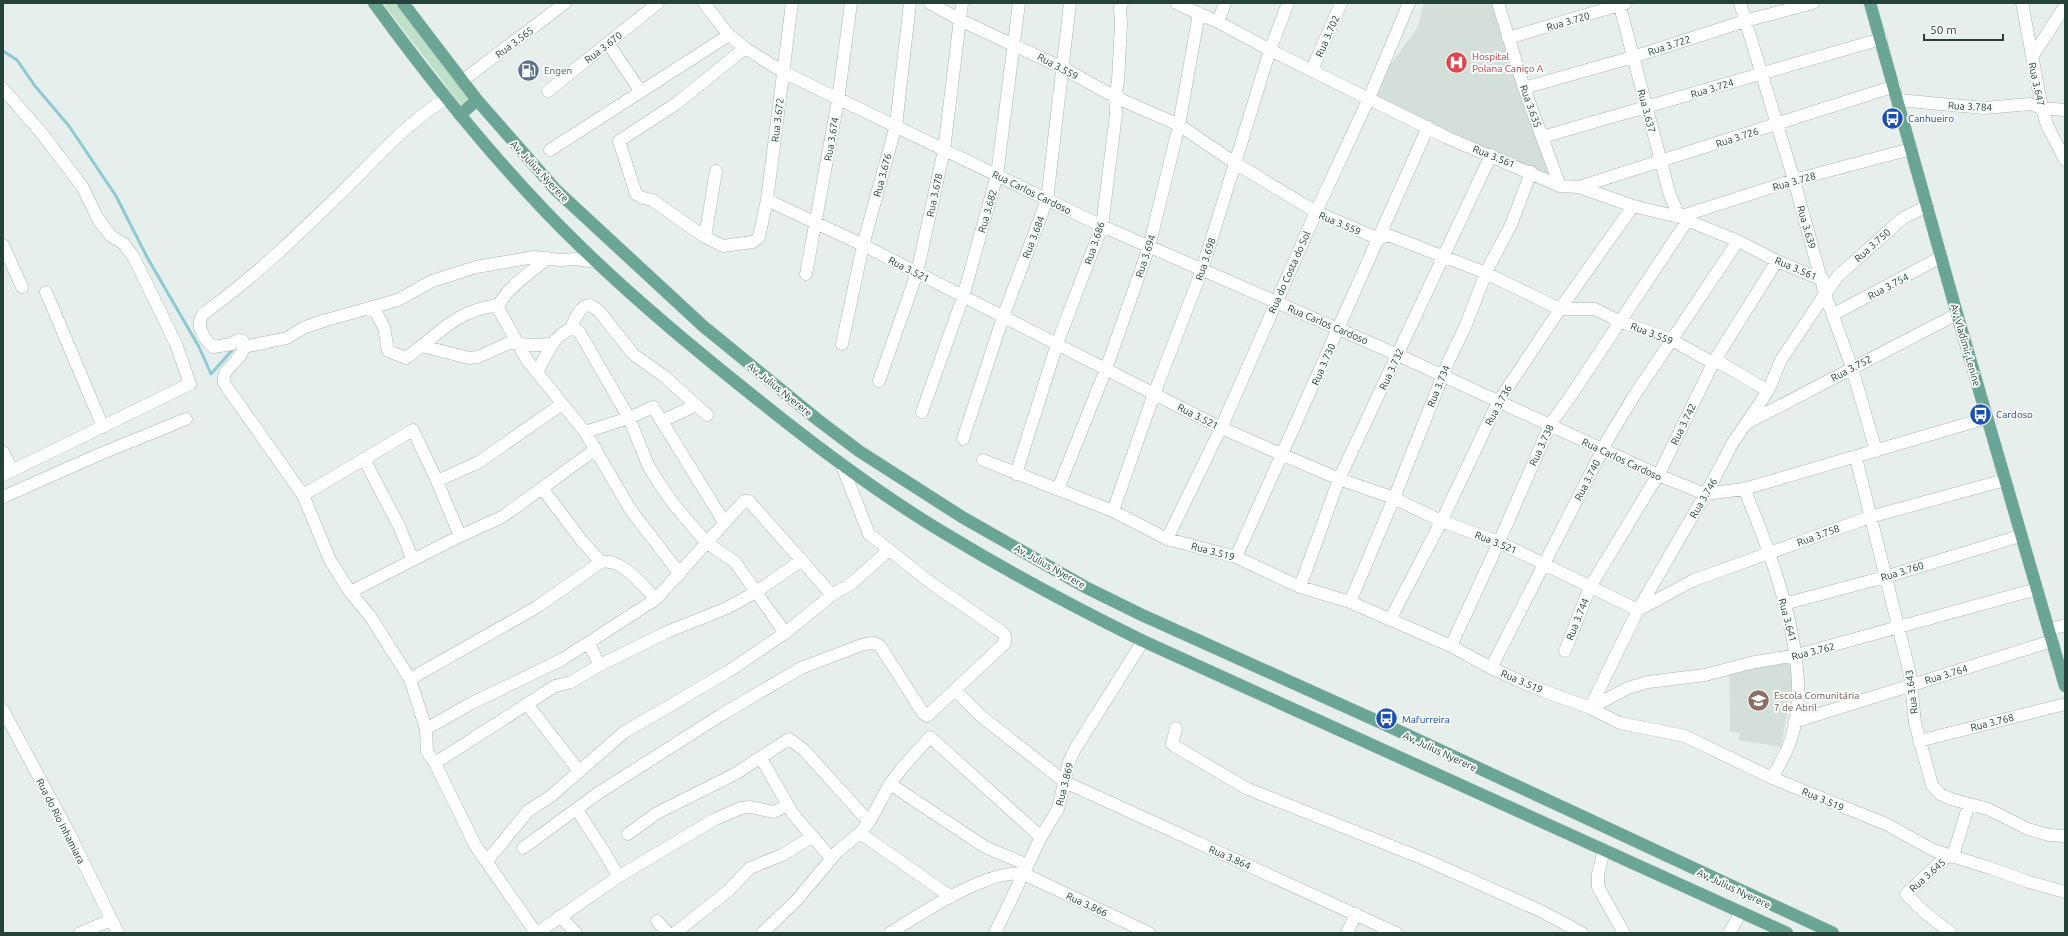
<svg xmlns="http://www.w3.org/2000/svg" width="2068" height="936" font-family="Ubuntu,sans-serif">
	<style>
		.built { fill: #d4dfda }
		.green { fill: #bfe0c8 }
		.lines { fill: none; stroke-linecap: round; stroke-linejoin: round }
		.stream { stroke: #8ec9d4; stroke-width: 3 }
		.minor-casing { stroke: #a8b8b2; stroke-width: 13 }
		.major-casing { stroke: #c2cac8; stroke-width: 13 }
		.minor { stroke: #fff; stroke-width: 12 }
		.major { stroke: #6aa596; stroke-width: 12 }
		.labels { text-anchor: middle; stroke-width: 4; stroke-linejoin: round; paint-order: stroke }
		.street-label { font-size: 10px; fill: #24423a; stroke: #f7fbf9 }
		.health-label { font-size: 10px; fill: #be3a42; stroke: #f7fbf9; text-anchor: start }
		.service-label { font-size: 10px; fill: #4e5e75; stroke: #f7fbf9; text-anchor: start }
		.transit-label { font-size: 10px; fill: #164399; stroke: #f7fbf9; text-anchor: start }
		.education-label { font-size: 10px; fill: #785e54; stroke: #f7fbf9; text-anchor: start }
	</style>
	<rect width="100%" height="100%" fill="#e6efeb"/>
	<path class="built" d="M1424,3H1501L1560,185L1367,96L1418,27Z
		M1794,659L1796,664L1781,747L1738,740L1740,733L1730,731L1729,672Z"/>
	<path class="green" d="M383,3H399L471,97L464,107L461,105Z"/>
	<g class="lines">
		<path class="stream" d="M3,51L17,60L35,86L69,126L116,196L147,257L199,347L211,374L235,347"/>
		<defs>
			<path id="minor" d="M704,3L729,35L745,48L783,72L1102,226L1398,355L1658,475L1705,494L1744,489L1987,418
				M930,3L960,20L1063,68L1115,97L1179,125L1235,163L1316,212L1379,239L1388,235L1486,273L1560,309H1595L1619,321L1672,340L1713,363L1719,362L1768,391
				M1176,3L1218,22L1270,50L1448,138L1560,186L1579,187L1633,206L1679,217L1738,241L1777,261L1823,280
				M1498,3L1524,88L1560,186
				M1619,3L1669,192L1679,217L1794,180L1911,149
				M1740,3L1794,180L1825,294L1852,368L1876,451
				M2022,3L2042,108L2047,125L2065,160
				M1218,22L1225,3
				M1508,38L1626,3
				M608,43L641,92
				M745,48L677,103L619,141L636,194L643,198L652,200L705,237L723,246L753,242L759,237L767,200L792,3
				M2032,57L2065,6
				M1312,70L1341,3
				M462,81L565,3
				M1524,88L1633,57L1745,21L1813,3
				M3,89L39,130L82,186L98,219L111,236L124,244L134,258L176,344L190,384L3,475
				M548,91L658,3
				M447,98C409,121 380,154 349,185C303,230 256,276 203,314C195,326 203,338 213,347L232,344L238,340L243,341C248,360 220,366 224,383L303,495L330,560L350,592L370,616L410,679L426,729L427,752L435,763L475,845L536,933
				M1898,100L1984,108L2030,104L2042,108L2065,110
				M1542,137L1881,39
				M550,150L729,35
				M1579,187L1895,86
				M767,200L863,245L1221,428L1339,479L1394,498L1441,521L1499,542L1638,610L1694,580L1870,517L2005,480
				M705,237L716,171
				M3,245L22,287
				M548,258C534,270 502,291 498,308L527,360L585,432L630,509L680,574
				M806,274L838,100L851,3
				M46,292L103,427
				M373,307L384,327L388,351L406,358C439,334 456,310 499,305
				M1834,314L1941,257
				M571,329C574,321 580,305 590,305L599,311L633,354L665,377L707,415
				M842,344L863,245L896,125L910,3
				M422,346L469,358L478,357L509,343L532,345L553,344
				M244,347L287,338L303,328L323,321L398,300L432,281L476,267L534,257L560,260L576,259L596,262
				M537,372C545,359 556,328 575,329L580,333L629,418L648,465L659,483L675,506L706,542L735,562L785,633
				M879,381L917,273L944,150L962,3
				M922,412L963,297L997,175L1019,3
				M662,421L696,405
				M1747,423L1957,314
				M585,432L629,418L653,407L724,522
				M963,439L1003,317L1047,200L1070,3
				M3,452L12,470
				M1856,458L1910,674L1915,723L1932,785L1940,794L1951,799L1988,809L2028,829L2049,835L2065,836
				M364,459L399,526L413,560
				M983,460L1113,511L1167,539L1236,557L1300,587L1350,602L1451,646L1491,668L1533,687L1590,708L1620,723L1685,736L1772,778L1886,824L1933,850L1990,868L2029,882L2065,892
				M1016,474L1057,344L1102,226L1116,114L1115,97L1118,81L1121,24L1120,8L1122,3
				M437,481L479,462L562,404
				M542,488L582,541L601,562
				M1058,489L1106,369L1149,247L1179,125L1199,13
				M1744,489C1772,555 1815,668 1791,739C1787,752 1779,765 1772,778
				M303,495L413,430L437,481L460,536
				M3,497L100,454L186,419
				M1113,511L1154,394L1202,270L1270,50L1288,3
				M1167,539L1221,428L1316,212L1369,98L1409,3
				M1236,557L1428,127
				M1300,587L1339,479L1491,155
				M350,592L460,536L502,517L596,449
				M1350,602L1394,498L1449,360L1466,325L1487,270L1511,225L1531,172
				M1784,604L1885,577L2020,536
				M1390,620L1443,518L1498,402L1560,309L1633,206
				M2049,630L2065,625
				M588,643L600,665
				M1451,646L1499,542L1550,425L1572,394L1687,221
				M1565,651L1590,587L1661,470L1713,363L1777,261
				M1491,668L1609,437L1634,396L1738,241
				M410,679L537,607L601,562C621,557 643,586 656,599
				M955,690L982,717L1065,782L1396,933
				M527,704L579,771
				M1590,708L1638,610L1714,479L1732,444L1768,391L1781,360L1825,294L1838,276L1903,218L1927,206
				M1590,708L1628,688L1648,682L1705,675L1750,663L1797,655L2037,589
				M3,710L68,831L118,933
				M1794,722L2052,641
				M1176,728L1172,744L1176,747L1248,789L1424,859L1543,912L1582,933
				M426,729L470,704L563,659L656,599L744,501H749L832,595
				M1919,741L2065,704
				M761,758L793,814L831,858
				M435,763L555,686L571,682L600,665L667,632L727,608L756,592L802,560
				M890,784L985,847L1028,865
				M577,809C590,832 607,853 618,877
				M860,833L951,897
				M628,834L657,813L735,774L789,739L804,750L869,822
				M523,848L597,794L721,715L801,668L864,644L874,643L880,646L923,713L927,716L1005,643V635L1002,632L931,583L869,534L841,463
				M1604,850L1598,874V887L1624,933
				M487,861L528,811L551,796L623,733L729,671L785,633L832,595L852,583L889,550
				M560,916L576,933
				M657,921L668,933
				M80,933L111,920
				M537,933L618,877L715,819L741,808L750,807L774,812L788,805
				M675,933L728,891L750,868L782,855L812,837
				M762,933L795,902L838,851L860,833L869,822L890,784L902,768L930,737L1041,837
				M890,933C920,914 989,868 1024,874L1149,933
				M995,933L1041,837L1058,809L1069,762L1075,749L1143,641
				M1347,933L1356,914
				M1729,933L1741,913
				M1951,933L1923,911L1906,894L1945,858L1953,856L1969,804"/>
			<path id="major" d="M374,3C427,76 483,146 545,211C610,279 683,340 757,399C819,449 883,497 951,537C1014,575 1078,609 1143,641L1787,933
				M403,3L477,100L556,190L703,326L818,420L859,451L962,517L1087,588L1142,615L1386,725L1833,933
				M1870,3L1957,314L2065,686
				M460,115L477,100"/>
		</defs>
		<use href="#minor" class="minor-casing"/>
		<use href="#major" class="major-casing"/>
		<use href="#minor" class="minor"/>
		<use href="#major" class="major"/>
	</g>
	<defs>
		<symbol id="hospital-disc" viewBox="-11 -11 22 22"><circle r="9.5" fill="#e0444e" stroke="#f7fbf9"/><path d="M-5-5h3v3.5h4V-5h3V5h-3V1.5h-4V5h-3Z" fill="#fff"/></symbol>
		<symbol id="fuel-disc" viewBox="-11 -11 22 22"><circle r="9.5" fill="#5c6f8a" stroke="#f7fbf9"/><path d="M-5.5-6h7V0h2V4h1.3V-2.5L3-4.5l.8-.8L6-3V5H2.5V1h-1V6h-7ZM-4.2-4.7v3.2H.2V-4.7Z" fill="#fff"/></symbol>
		<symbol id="bus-disc" viewBox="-11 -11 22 22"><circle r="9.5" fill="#1a4fb4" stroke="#f7fbf9"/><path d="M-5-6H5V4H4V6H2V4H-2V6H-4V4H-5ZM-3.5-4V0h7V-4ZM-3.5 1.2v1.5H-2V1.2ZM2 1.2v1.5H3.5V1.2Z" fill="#fff"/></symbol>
		<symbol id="school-disc" viewBox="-11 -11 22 22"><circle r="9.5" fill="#8d6e63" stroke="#f7fbf9"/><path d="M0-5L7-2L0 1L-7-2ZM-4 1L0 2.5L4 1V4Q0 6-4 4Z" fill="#fff"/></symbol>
	</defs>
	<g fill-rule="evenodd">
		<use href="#hospital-disc" x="1444" y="50" width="25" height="25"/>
		<use href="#fuel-disc" x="516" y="58" width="25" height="25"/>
		<use href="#bus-disc" x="1880" y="106" width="25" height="25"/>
		<use href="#bus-disc" x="1968" y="402" width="25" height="25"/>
		<use href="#school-disc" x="1746" y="688" width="25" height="25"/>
		<use href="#bus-disc" x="1374" y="706" width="25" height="25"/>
	</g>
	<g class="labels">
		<g class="street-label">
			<text transform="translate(1568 21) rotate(-16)" y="4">Rua 3.720</text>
			<text transform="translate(1327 36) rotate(-66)" y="4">Rua 3.702</text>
			<text transform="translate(514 42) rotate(-37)" y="4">Rua 3.565</text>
			<text transform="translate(1669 45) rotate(-18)" y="4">Rua 3.722</text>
			<text transform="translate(603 47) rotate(-38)" y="4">Rua 3.670</text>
			<text transform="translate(1058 66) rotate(28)" y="4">Rua 3.559</text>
			<text transform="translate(2037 84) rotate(78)" y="4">Rua 3.647</text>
			<text transform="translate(1712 88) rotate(-17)" y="4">Rua 3.724</text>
			<text transform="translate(1531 106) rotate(70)" y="4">Rua 3.635</text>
			<text transform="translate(1970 106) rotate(3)" y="4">Rua 3.784</text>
			<text transform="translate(1647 111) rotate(75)" y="4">Rua 3.637</text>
			<text transform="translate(777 120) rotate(-83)" y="4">Rua 3.672</text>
			<text transform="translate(1737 137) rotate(-18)" y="4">Rua 3.726</text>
			<text transform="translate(831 139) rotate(-80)" y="4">Rua 3.674</text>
			<text transform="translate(1494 156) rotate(22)" y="4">Rua 3.561</text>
			<text transform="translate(540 171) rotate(47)" y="4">Av. Julius Nyerere</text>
			<text transform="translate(882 175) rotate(-75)" y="4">Rua 3.676</text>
			<text transform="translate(1794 181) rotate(-16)" y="4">Rua 3.728</text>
			<text transform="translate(1032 192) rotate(26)" y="4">Rua Carlos Cardoso</text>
			<text transform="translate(934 195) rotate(-78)" y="4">Rua 3.678</text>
			<text transform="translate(987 211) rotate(-74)" y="4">Rua 3.682</text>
			<text transform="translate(1340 223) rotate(23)" y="4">Rua 3.559</text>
			<text transform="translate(1807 227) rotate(74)" y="4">Rua 3.639</text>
			<text transform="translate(1033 237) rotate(-69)" y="4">Rua 3.684</text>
			<text transform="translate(1094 243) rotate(-72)" y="4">Rua 3.686</text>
			<text transform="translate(1872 245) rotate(-42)" y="4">Rua 3.750</text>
			<text transform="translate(1145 256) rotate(-72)" y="4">Rua 3.694</text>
			<text transform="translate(1205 259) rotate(-72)" y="4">Rua 3.698</text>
			<text transform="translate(1796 268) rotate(23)" y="4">Rua 3.561</text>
			<text transform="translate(909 269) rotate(27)" y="4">Rua 3.521</text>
			<text transform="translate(1289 272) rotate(-66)" y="4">Rua do Costa do Sol</text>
			<text transform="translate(1888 286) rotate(-28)" y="4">Rua 3.754</text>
			<text transform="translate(1328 324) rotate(23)" y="4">Rua Carlos Cardoso</text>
			<text transform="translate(1652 333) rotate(21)" y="4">Rua 3.559</text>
			<text transform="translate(1966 345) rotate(74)" y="4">Av. Vladimir Lenine</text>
			<text transform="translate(1323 364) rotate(-66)" y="4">Rua 3.730</text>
			<text transform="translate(1851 368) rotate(-28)" y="4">Rua 3.752</text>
			<text transform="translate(1391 369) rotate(-65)" y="4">Rua 3.732</text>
			<text transform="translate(1438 386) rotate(-68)" y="4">Rua 3.734</text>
			<text transform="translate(780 389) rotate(39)" y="4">Av. Julius Nyerere</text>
			<text transform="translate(1498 405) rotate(-61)" y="4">Rua 3.736</text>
			<text transform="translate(1198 416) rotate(27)" y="4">Rua 3.521</text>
			<text transform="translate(1683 424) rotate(-64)" y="4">Rua 3.742</text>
			<text transform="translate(1541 445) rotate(-65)" y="4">Rua 3.738</text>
			<text transform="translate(1622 459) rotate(25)" y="4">Rua Carlos Cardoso</text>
			<text transform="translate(1587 480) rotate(-63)" y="4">Rua 3.740</text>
			<text transform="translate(1703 498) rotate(-60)" y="4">Rua 3.746</text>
			<text transform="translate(1818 535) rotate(-20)" y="4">Rua 3.758</text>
			<text transform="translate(1496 542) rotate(22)" y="4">Rua 3.521</text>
			<text transform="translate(1213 551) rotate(15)" y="4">Rua 3.519</text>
			<text transform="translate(1050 566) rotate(29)" y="4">Av. Julius Nyerere</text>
			<text transform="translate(1902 571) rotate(-17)" y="4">Rua 3.760</text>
			<text transform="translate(1577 619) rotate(-68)" y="4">Rua 3.744</text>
			<text transform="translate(1788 620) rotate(75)" y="4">Rua 3.641</text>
			<text transform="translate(1813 651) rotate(-14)" y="4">Rua 3.762</text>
			<text transform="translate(1946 674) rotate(-17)" y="4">Rua 3.764</text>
			<text transform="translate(1522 681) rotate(23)" y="4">Rua 3.519</text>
			<text transform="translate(1911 692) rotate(-97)" y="4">Rua 3.643</text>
			<text transform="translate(1992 722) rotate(-14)" y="4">Rua 3.768</text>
			<text transform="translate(1440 751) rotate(25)" y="4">Av. Julius Nyerere</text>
			<text transform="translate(1064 784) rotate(-76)" y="4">Rua 3.869</text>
			<text transform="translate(1823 799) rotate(23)" y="4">Rua 3.519</text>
			<text transform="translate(61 821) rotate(63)" y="4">Rua do Rio Inhamiara</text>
			<text transform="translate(1230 857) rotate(24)" y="4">Rua 3.864</text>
			<text transform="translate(1927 875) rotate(-42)" y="4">Rua 3.645</text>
			<text transform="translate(1734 888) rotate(25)" y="4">Av. Julius Nyerere</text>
			<text transform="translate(1087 904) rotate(25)" y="4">Rua 3.866</text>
		</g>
		<g class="health-label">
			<text x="1472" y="60">Hospital<tspan x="1472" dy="12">Polana Caniço A</tspan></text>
		</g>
		<g class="service-label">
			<text x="544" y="74">Engen</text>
		</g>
		<g class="transit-label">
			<text x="1908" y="122">Canhueiro</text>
			<text x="1996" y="418">Cardoso</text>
			<text x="1402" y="723">Mafurreira</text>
		</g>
		<g class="education-label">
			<text x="1774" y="699">Escola Comunitária<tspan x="1774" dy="12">7 de Abril</tspan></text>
		</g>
	</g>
	<rect width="2068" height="936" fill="none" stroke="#24423a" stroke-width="8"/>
	<path d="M1924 34v6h79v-6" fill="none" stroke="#24423a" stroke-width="2"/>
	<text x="1930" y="34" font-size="12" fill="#24423a" stroke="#f7fbf9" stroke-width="3" paint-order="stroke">50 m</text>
</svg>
